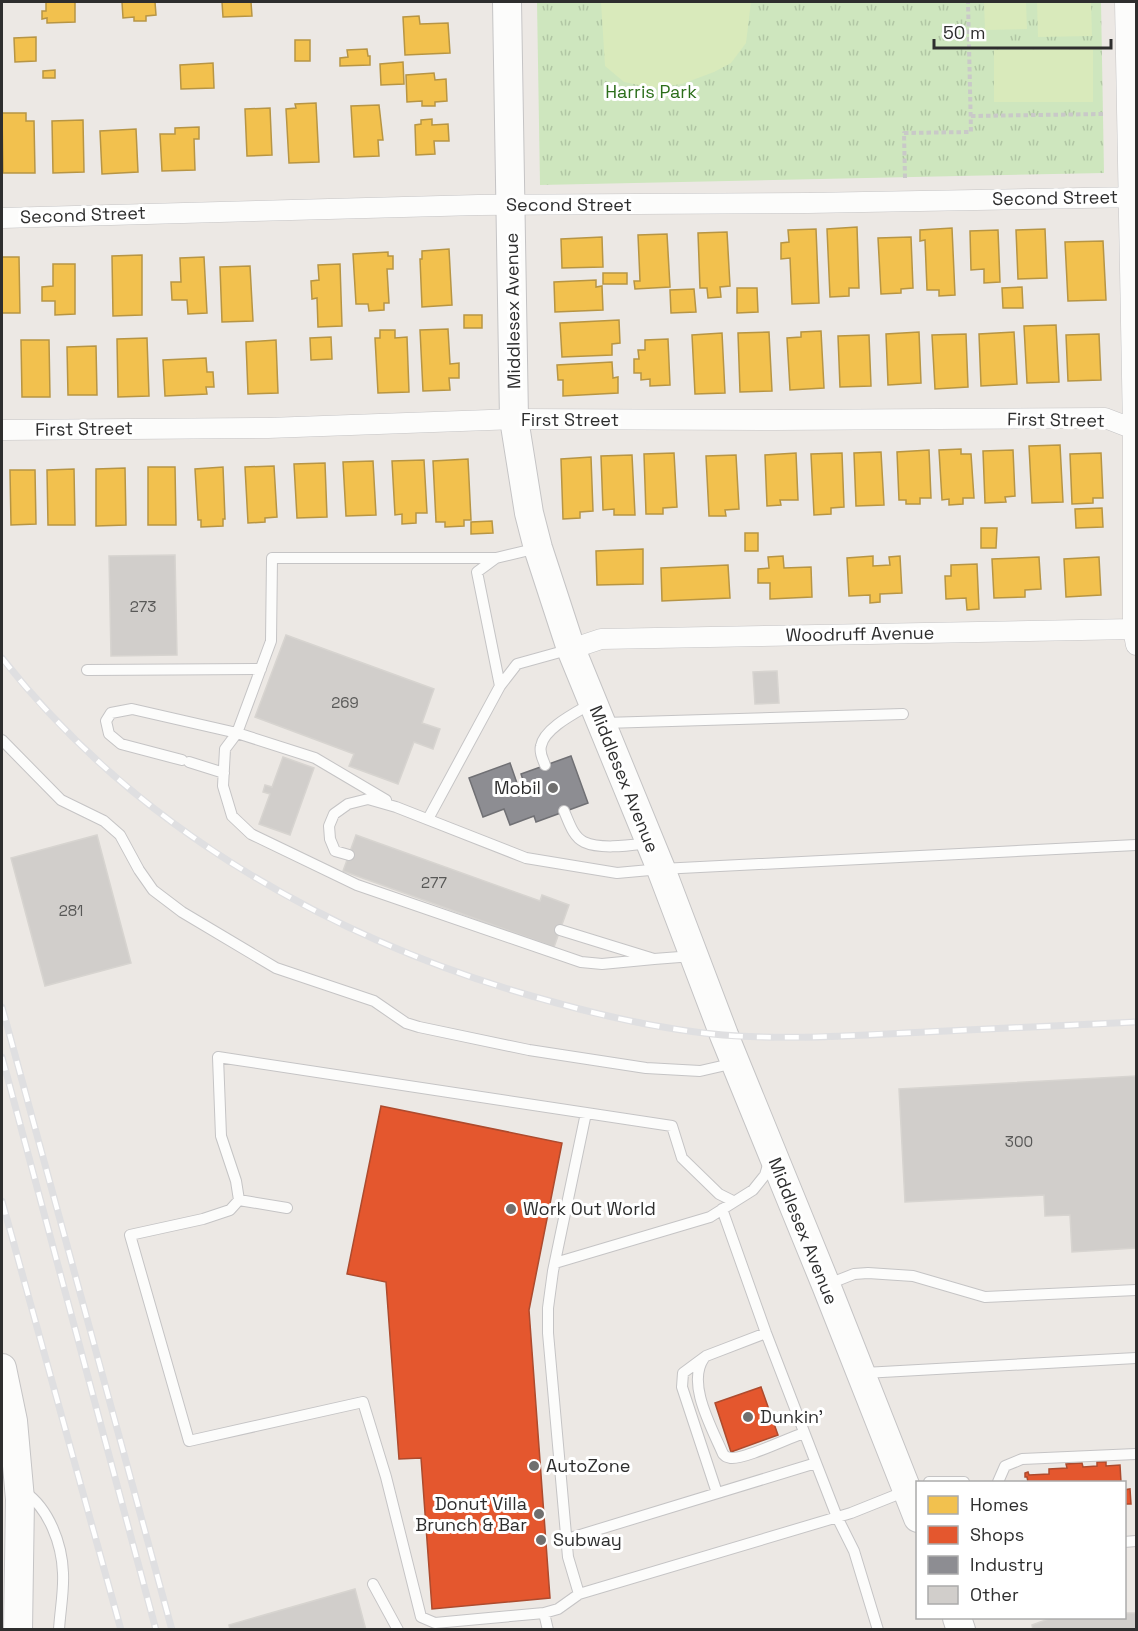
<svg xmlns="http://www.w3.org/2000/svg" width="1138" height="1631" font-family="'Space Grotesk',sans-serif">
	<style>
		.park { fill: url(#park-tufts) }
		.pitch { fill: #d9eabb }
		.homes { fill: #f2c14e; stroke: #b79544; stroke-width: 1.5 }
		.shops { fill: #e4572e; stroke: #ad4b2e; stroke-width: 1.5 }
		.industry { fill: #8d8d92; stroke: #707074; stroke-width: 1.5 }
		.building { fill: #d1cecb; stroke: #d7d4d0; stroke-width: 1.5 }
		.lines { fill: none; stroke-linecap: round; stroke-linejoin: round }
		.service-casing { stroke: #c5c4c5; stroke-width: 12 }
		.minor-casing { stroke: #c5c4c5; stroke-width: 21 }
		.secondary-casing { stroke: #c5c4c5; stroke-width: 30 }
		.path { stroke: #c9c9c8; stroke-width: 4; stroke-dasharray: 4.5 3; stroke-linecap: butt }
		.service { stroke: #fcfcfb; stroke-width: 10 }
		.minor { stroke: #fcfcfb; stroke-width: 20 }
		.secondary { stroke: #fcfcfb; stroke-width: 28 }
		.rail-casing { stroke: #dfdfe1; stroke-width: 7 }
		.rail { stroke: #fff; stroke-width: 4.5; stroke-dasharray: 14; stroke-linecap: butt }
		.poi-dot { fill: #706f6e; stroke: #fff; stroke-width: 2 }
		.labels { text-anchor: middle; stroke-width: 6; stroke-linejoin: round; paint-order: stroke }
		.number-label { font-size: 15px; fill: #585857 }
		.park-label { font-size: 18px; fill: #2c6e1b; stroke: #fff }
		.street-label { font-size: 18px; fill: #2e2e2e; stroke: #fff }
		.poi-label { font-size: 18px; fill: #2e2e2e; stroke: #fff; text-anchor: start }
	</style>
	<defs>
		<pattern id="park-tufts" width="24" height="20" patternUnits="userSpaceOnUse" patternTransform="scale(1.5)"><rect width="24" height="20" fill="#cee6be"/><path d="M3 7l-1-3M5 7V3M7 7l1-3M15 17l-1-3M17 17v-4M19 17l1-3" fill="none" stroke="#b1c6a4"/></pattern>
	</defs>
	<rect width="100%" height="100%" fill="#ece8e4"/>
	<path class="park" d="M537,2H1101L1104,173L540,185Z"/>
	<path class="pitch" d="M601,2H751L746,43L731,63L714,72L682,84L653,88L624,82L605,66Z
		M984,2H1026L1027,29L985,30Z
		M1037,2H1091L1092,36L1038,37Z
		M1093,49V102H994V50Z"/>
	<path class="homes" d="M46,2H75V22L47,23V18L42,19V11H46Z
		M122,2H155L156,15L146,16V21H134V17L123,18Z
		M222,2H251L252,16L223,17Z
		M419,16L420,24L448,23L450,53L405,55L403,17Z
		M36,37V61L15,62L14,38Z
		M295,40H310V61H295Z
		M367,49L368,56H370V65L340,66V58L348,57L347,50Z
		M403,62L404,84L381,85L380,64Z
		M213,63L214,88L181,89L180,65Z
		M55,70V78H43V71Z
		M434,73L435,80L446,79L447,101L435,102V106H422V101L407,102L406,75Z
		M316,103L319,162L289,163L286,109L296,108L295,104Z
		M379,105L383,140H378L379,156L354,157L351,106Z
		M270,108L272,155L247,156L245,109Z
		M2,113H26V121H34L35,173H3Z
		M432,119V125L448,124L449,141H434L435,154L416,155L415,125L421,124V120Z
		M83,120L84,172L53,173L52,121Z
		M199,127V139H194L195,170L162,171L160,134H175V128Z
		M136,129L138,172L102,174L100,131Z
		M857,227L859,288H849V296L830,297L827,229Z
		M952,228L955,295L939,296V290H927L925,240L920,241V230Z
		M816,229L819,303L792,304L790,258L781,259V243L789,242L788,230Z
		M1045,229L1047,278L1018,279L1016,230Z
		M998,230L1000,282L984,283V269L971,270L970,231Z
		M727,232L730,286L720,287L721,297L708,298L707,288H700L698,233Z
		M667,234L670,287L635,289L634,281H640L638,235Z
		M602,237L603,267L562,268L561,239Z
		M911,237L913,288L901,289V293L881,294L878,238Z
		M1103,241L1106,300L1068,301L1065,242Z
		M449,249L452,305L422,307L420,259H422V251Z
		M388,252V256H393V269H387L389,303H384V310L369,311L368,304H356L353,254Z
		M142,255V315L113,316L112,256Z
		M2,257H19L20,313H2Z
		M204,257L207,313L188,314L187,300H172L171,282H181L180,258Z
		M53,264H75V314L55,315V301H42V287L53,286Z
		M340,264L342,326L318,327L317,298L312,299L311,281L319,280L318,265Z
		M250,266L253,321L222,322L220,267Z
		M603,273H627V284H603Z
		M596,280V287L602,286L603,310L555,312L554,282Z
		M1022,287L1023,308H1003L1002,288Z
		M737,288H757L758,312L737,313Z
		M694,289L696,312L671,313L670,290Z
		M464,315H482V328H464Z
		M619,320L620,343L612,344V355L562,357L560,323Z
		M1056,325L1059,382L1027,383L1024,326Z
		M448,329L450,364L459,363V378H449L450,390L423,391L420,330Z
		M380,330H395V338L407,337L409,392L378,393L375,338H380Z
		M821,331L824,388L790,390L787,338L801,337V332Z
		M769,332L772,391L740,392L738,333Z
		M919,332L921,383L888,385L886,334Z
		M1014,332L1017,384L981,386L979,334Z
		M722,333L725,393L695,394L692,335Z
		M966,334L968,387L935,389L932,335Z
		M1099,334L1101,380L1068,381L1066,335Z
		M869,335L871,386L840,387L838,336Z
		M331,337L332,359L311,360L310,338Z
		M147,338L149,396L118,397L117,339Z
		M668,339L670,385L650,386V379L641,380V373H634V359H639L638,350H645V340Z
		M21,340H49L50,397H22Z
		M276,340L278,393L248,394L246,342Z
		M96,346L97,395H68L67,347Z
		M206,358L207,372H213L214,387H206L207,394L165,396L163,360Z
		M612,362L613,378L618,377V393L563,396V380H558L557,365Z
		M1060,445L1063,502L1032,503L1029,446Z
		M961,449V454H971L974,498H963V504L949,505V499L942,500L939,450Z
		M929,450L931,498H920V504H906V500H899L897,452Z
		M1013,450L1015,496L1005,497L1006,502L985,503L983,451Z
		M881,452L884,505L856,506L854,453Z
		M674,453L677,507L663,508V514H646L644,454Z
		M796,453L798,500H780L781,505L767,506L765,455Z
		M842,453L844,507L831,508V514L814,515L811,454Z
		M1101,453L1103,498H1093V503L1072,504L1070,454Z
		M632,455L635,515H614V509L603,510L601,456Z
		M736,455L739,509L725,510L726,516H709L706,456Z
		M591,457L593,511L580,512V518L563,519L561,459Z
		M468,459L471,520H464V526L445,527V522H436L433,461Z
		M424,460L427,513H416V523L402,524V514L395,515L392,461Z
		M373,461L376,515L346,516L343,462Z
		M325,463L327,517L297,518L294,464Z
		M274,466L277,517L265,518V522L248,523L245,467Z
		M148,467H175L176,525H148Z
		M223,467L225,519H223V526L201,527V520H198L195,469Z
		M125,468L126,525L96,526V469Z
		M74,469L75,525H48L47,470Z
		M10,470H35L36,524L11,525Z
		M1102,508L1103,527L1076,528L1075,509Z
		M492,521L493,533L471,534V522Z
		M981,528H997L996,548H981Z
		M745,533H758V551H745Z
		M643,549V584L597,585L596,551Z
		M783,556L784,568L811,567L812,597L770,599V583H758V569L769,568L768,557Z
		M873,556V566L890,565L889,557L900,556L902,593L880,594V602L870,603V595L849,596L847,558Z
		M1039,557L1041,589L1025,590V597L994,598L992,559Z
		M1099,557L1101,595L1066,597L1064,559Z
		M977,564L979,609L967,610L966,598L946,599L945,576H951V565Z
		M728,565L730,598L662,601L661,568Z"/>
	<path class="shops" d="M381,1106L562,1143L529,1310L550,1598L432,1609L421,1458L399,1459L386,1282L347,1274Z
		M761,1387L778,1435L731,1452L715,1403Z
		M1097,1462H1106V1466L1120,1465L1121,1482H1028L1027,1477H1025V1473L1028,1472L1029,1475L1049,1474V1469L1067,1468L1066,1464L1082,1463L1083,1467L1097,1466Z
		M1130,1489L1131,1504H1124V1490Z"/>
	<path class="industry" d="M571,756L588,803L536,822L534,816L510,825L504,809L483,817L469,778L510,763L519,789L525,786L521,774Z"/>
	<path class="building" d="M175,555L177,655L111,656L109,556Z
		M286,635L434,689L422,723L440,729L433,749L414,742L398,784L349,766L354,754L255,717Z
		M777,671L779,703L755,704L753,672Z
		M283,757L314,768L290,835L259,824L270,794L263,792L265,785L272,787Z
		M97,835L131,963L45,986L11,858Z
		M356,835L540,901L542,895L569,905L554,947L343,871Z
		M1136,1076V1248L1072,1252L1070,1215L1045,1216L1044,1195L905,1202L899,1089Z
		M355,1589L366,1630H230L229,1625Z
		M1124,1613H1136V1630H1033L1032,1625L1051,1618H1124Z"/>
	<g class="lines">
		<defs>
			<path id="service" d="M87,670L261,669
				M500,686L477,572L496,558L538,548
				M604,723L903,714
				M2,740L61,800L104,821L120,835L139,870L153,890L182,912L276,968L374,1001L406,1023L419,1027L529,1050L646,1068L700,1071L735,1063
				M182,760L121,744L109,734L106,721L111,713L132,709L237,733L271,641L272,558H496
				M189,762L224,773
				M545,765C543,759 539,753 541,746C544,728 577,712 592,703
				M386,800L315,758L237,733L225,749L223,786L232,816L251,834L357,885L581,962L602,964L654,959
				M564,811C569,822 573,837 584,842C601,850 632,845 650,843
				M428,819L500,686L517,664L571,649
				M349,855L335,851L330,839L329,826L334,814L348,804L368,799L396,807L526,858L617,873L661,869L1136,845
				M560,930L654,959L693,956
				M239,1200L287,1208
				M733,1201L719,1194L682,1158L672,1126L218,1057L221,1136L236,1181L239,1200L230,1210L203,1219L130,1235L189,1441L363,1402L386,1477L421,1617L435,1623L544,1613L558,1609L579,1594L851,1513L906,1491
				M722,1209L766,1333L816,1463L837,1517L854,1551L878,1630
				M555,1263L710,1217L753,1190L765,1175L769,1162
				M826,1285L854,1274L868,1273L913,1276L985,1297L1136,1290
				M704,1358C686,1383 712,1428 723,1454C726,1457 726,1457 731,1458C746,1459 788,1438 804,1433
				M864,1373L1136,1358
				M929,1482H964
				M998,1482L1005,1466L1022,1459L1136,1454
				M25,1492C49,1509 62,1544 63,1573C64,1592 60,1611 59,1630
				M717,1493L682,1387L683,1373L706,1356L766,1333
				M567,1539L816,1463
				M1124,1542L1136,1541
				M373,1584L398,1630
				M579,1594L568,1557L548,1333V1308L553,1271L586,1113
				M544,1613L548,1630"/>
			<path id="minor" d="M1125,2L1133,429V629
				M2,218L478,205L808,203L1136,197
				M2,430L268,428L514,419L775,420L1105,418L1136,430
				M571,649L601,639L1133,629L1136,645"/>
			<path id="secondary" d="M507,2L514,419L529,513L538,548L571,649L661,869L724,1035L826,1285L918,1518
				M2,1368L13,1421L20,1499L18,1630
				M957,1618L961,1630"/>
		</defs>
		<use href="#service" class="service-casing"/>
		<use href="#minor" class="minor-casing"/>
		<use href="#secondary" class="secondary-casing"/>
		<path class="path" d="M971,116L1103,114
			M905,178L904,133L971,132L968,2"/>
		<use href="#service" class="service"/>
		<use href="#minor" class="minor"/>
		<use href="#secondary" class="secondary"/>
		<defs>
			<path id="rail" d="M2,658C139,833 345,947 557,1003C611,1018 667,1030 723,1035C783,1040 844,1036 905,1033C982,1029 1059,1026 1136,1022
				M2,1007L172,1630
				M2,1057L156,1630
				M2,1201L121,1630"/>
		</defs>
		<use href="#rail" class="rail-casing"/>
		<use href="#rail" class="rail"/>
	</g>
	<g class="poi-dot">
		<circle cx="553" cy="788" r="6"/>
		<circle cx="511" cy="1209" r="6"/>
		<circle cx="748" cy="1417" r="6"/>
		<circle cx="534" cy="1466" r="6"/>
		<circle cx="539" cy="1514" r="6"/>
		<circle cx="541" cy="1540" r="6"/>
	</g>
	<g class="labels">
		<g class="number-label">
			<text x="143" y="612">273</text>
			<text x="345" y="708">269</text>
			<text x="434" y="888">277</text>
			<text x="71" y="916">281</text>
			<text x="1019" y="1147">300</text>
		</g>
		<g class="park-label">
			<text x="651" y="98">Harris Park</text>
		</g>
		<g class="street-label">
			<text transform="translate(1055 198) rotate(-1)" y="6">Second Street</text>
			<text x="569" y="211">Second Street</text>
			<text transform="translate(83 215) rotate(-2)" y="6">Second Street</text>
			<text transform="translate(513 311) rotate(-91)" y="6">Middlesex Avenue</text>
			<text x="570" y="426">First Street</text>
			<text transform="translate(1056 420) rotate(1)" y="6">First Street</text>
			<text transform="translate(84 429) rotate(-1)" y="6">First Street</text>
			<text transform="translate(860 634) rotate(-1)" y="6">Woodruff Avenue</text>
			<text transform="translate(624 779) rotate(68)" y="6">Middlesex Avenue</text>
			<text transform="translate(803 1231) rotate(68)" y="6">Middlesex Avenue</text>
		</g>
		<g class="poi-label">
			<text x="541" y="794" text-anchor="end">Mobil</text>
			<text x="523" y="1215">Work Out World</text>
			<text x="760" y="1423">Dunkin'</text>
			<text x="546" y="1472">AutoZone</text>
			<text x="527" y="1510" text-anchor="end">Donut Villa<tspan x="527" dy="21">Brunch &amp; Bar</tspan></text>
			<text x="553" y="1546">Subway</text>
		</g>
	</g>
	<rect width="1138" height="1631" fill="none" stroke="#2e2e2e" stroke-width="6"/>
	<rect x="916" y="1481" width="210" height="138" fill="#ffffff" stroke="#ababab" stroke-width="1.5"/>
	<rect x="928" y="1496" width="30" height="18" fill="#f2c14e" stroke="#ababab" stroke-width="1.5"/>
	<text x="970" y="1511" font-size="18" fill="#2e2e2e">Homes</text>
	<rect x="928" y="1526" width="30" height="18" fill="#e4572e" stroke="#ababab" stroke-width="1.5"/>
	<text x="970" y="1541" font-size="18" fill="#2e2e2e">Shops</text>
	<rect x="928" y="1556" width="30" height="18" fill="#8d8d92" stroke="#ababab" stroke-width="1.5"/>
	<text x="970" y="1571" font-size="18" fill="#2e2e2e">Industry</text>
	<rect x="928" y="1586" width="30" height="18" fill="#d1cecb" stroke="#ababab" stroke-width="1.5"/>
	<text x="970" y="1601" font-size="18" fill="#2e2e2e">Other</text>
	<path d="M934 39v9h177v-9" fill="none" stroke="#2e2e2e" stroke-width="3"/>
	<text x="943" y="39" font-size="18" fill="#2e2e2e" stroke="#ffffff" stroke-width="4.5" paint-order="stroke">50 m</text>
</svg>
